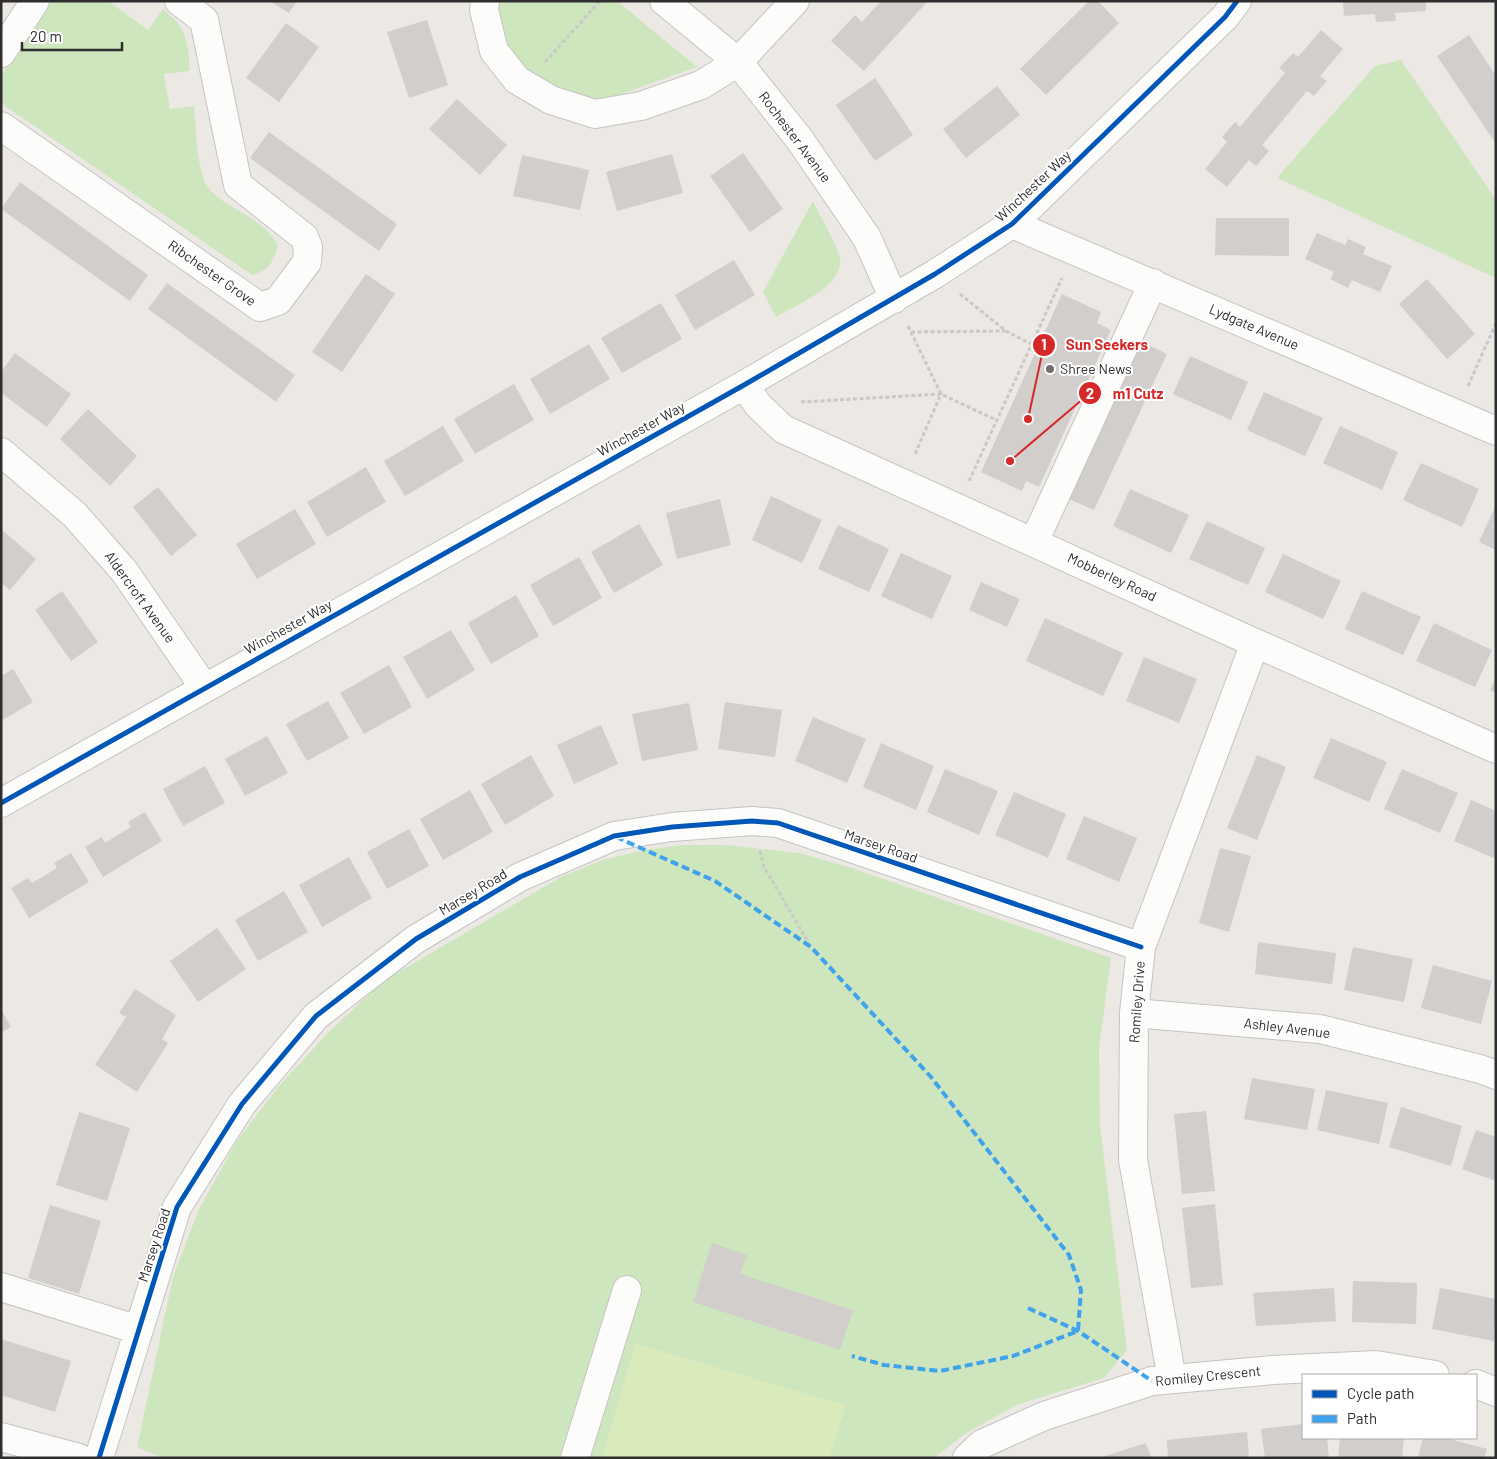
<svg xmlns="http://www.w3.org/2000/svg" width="1497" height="1459" font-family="Barlow,sans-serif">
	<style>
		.green { fill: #cee6be }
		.pitch { fill: #d9eabb }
		.building { fill: #d1cecb }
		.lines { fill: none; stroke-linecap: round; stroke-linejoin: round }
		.minor-casing { stroke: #c5c4c5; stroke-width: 30 }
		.path { stroke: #c9c9c8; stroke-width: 3; stroke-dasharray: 4 2.5; stroke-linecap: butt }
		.minor { stroke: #fcfcfb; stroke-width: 28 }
		.quiet { stroke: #3ea3eb; stroke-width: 4; stroke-dasharray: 8 4; stroke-linecap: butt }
		.cycleway-casing { stroke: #fff; stroke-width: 8 }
		.cycleway { stroke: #0057b8; stroke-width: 5 }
		.poi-dot { fill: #706f6e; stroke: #fff; stroke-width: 2 }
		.labels { text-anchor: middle; stroke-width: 4; stroke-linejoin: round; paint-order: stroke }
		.street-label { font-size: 14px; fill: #2e2e2e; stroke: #fff }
		.poi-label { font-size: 14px; fill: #2e2e2e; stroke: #fff; text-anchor: start }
		.leader { fill: none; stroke: #d62828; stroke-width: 2 }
		.callout-dot { fill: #d62828; stroke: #fff; stroke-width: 2 }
		.mark-label { font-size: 15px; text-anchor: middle; font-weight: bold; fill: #fff }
		.callout-label { font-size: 15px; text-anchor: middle; font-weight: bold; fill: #d62828; stroke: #fff; stroke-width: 4; stroke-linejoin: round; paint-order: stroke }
	</style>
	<rect width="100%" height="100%" fill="#ece8e4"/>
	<path class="green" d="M52,1H108L148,30L163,9C187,28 188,41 190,71L164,74L170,109L194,106C196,127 196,176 211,191C233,213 261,215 278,246C273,262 269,271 252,275L5,106L1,100V75Z
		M494,1H617L697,67L607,99L575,96L543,86L523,69L502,41Z
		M1401,60L1496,200V278L1277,178L1375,66Z
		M813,201C818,213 838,247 840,257C845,286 796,305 776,317L763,292Z
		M681,845H726L799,853L849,867L1111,958L1099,1049L1100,1125L1127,1350L1104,1378L1019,1404L966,1433L934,1458H829L845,1406L636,1344L602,1458H163L137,1447L173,1277L199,1209L237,1141L279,1086L326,1035L383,981L561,877L602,860L645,850Z"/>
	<path class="pitch" d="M636,1344L845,1405L829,1458H602Z"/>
	<path class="building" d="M270,1H297L289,13Z
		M881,1H928L864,71L831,41L855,15L862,22Z
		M1089,1H1098L1119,23L1046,95L1020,69Z
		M1343,1H1426V11L1395,13L1396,21L1376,22L1375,14L1344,16Z
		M427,20L448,85L409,98L387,32Z
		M286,23L319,47L279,102L246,78Z
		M1321,30L1343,49L1320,76L1327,81L1314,96L1307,91L1262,145L1269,151L1263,158L1256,166L1249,160L1227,187L1205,169L1227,142L1222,137L1235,122L1240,127L1285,73L1279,68L1293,53L1298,57Z
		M1469,35L1496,76V144L1437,56Z
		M875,78L913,135L875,161L836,105Z
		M997,86L1020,115L966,158L943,129Z
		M457,99L507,145L480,175L429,129Z
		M269,132L397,224L379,251L250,158Z
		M743,153L783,209L750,232L710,176Z
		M672,154L683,193L617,211L606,172Z
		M522,155L589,170L580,210L513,196Z
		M20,182L148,275L130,301L1,209Z
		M1216,218H1289V256L1215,255Z
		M1317,233L1345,245L1348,239L1366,247L1363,254L1392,266L1380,292L1352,280L1348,288L1330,279L1334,272L1305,259Z
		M734,260L755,295L695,330L675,295Z
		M366,274L395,294L342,372L312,352Z
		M1427,279L1475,334L1447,359L1399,304Z
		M167,283L295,375L276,402L148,309Z
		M1062,294L1101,312L1097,323L1111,330L1039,487L1026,481L1022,491L981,472Z
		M661,303L682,339L622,373L601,338Z
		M1138,340L1167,354L1094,510L1064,497Z
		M589,344L610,379L550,414L530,379Z
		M15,353L71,394L47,427L1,393V372Z
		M1190,356L1248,382L1231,420L1173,394Z
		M514,384L534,420L475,454L454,419Z
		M1264,392L1323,418L1305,456L1247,430Z
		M88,409L137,456L110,486L60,439Z
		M443,426L464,461L405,496L384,461Z
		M1340,426L1398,452L1382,490L1323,463Z
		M1421,463L1479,489L1462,527L1403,500Z
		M366,467L386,502L327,537L307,502Z
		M158,487L197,535L171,556L133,507Z
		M1130,489L1189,515L1171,553L1113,526Z
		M771,496L822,520L802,563L752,540Z
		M720,499L731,545L677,559L666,513Z
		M1496,505V550L1479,542Z
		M295,509L316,544L257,579L236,544Z
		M1207,521L1265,548L1248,585L1189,559Z
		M639,524L663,565L614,593L591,552Z
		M838,525L889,549L869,592L818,569Z
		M1,529L36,559L10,590L1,583Z
		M901,553L952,576L932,619L881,596Z
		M1283,554L1341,581L1323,619L1265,592Z
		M579,557L602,598L553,626L530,585Z
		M981,582L1020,599L1007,627L969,610Z
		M62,591L98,642L71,661L35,610Z
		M1362,591L1421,617L1403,655L1345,629Z
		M516,595L539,636L491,664L468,623Z
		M1045,618L1123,653L1103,696L1026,661Z
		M1434,623L1492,650L1475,687L1416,661Z
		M451,630L475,670L427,699L403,657Z
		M1144,657L1197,679L1179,723L1126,701Z
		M389,665L412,707L364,734L340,693Z
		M13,669L33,702L1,721V676Z
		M1496,676V693L1490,690Z
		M328,701L349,738L307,761L286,724Z
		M725,702L782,710L775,757L718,749Z
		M689,703L698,750L642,761L632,714Z
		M813,717L866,739L847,783L795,761Z
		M601,725L618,764L574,784L557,745Z
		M267,736L288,773L245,796L225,759Z
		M1331,738L1387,762L1369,802L1313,778Z
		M881,743L934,766L916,810L863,787Z
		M531,755L554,796L505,825L481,784Z
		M1257,755L1286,767L1257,840L1227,828Z
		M205,766L225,803L183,826L163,789Z
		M945,769L998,791L979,835L927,812Z
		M1402,769L1458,793L1440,833L1384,809Z
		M470,790L493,832L443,860L420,819Z
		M1014,792L1066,814L1048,858L995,835Z
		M1471,800L1496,811V859L1454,841Z
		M145,812L162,841L103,877L85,847L102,837L105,843L131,827L128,822Z
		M1084,816L1137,838L1119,882L1066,859Z
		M409,829L429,866L387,889L367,852Z
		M1220,848L1251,856L1229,932L1199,923Z
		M71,853L89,882L29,918L11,888L28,878L32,883L57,868L54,863Z
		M349,857L372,898L322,927L299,885Z
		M284,891L308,932L258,961L235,920Z
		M217,928L246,969L198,1002L170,961Z
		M1258,942L1336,953L1332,984L1255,974Z
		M1353,947L1413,959L1404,1002L1344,990Z
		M1433,965L1492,981L1481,1024L1421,1008Z
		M135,989L176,1015L162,1039L168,1043L137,1092L95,1065L126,1017L119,1013Z
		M1,1009L11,1027L1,1033Z
		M1252,1078L1315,1089L1307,1130L1244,1119Z
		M1326,1090L1388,1103L1379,1144L1317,1130Z
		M1401,1107L1462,1126L1451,1166L1389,1147Z
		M1206,1111L1215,1191L1182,1194L1174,1114Z
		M79,1112L130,1128L107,1201L56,1185Z
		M1476,1130L1496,1137V1181L1462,1169Z
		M1215,1204L1223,1285L1191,1288L1182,1208Z
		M50,1205L101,1221L79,1294L28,1278Z
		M712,1243L747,1255L740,1274L853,1310L840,1350L693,1302Z
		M1353,1281L1417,1283L1416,1324L1352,1322Z
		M1334,1288L1336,1321L1256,1326L1253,1293Z
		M1440,1288L1496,1299L1494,1341L1432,1329Z
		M1,1339L71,1361L55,1412L1,1395Z
		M1303,1424V1438H1327L1329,1458H1265L1261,1429Z
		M1247,1432L1249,1458H1168L1167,1440Z
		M1340,1438H1404L1402,1458H1338Z
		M1423,1438H1446L1487,1449L1484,1458H1418Z
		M1146,1443L1151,1458H1102V1457Z"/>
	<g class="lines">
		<defs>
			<path id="minor" d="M485,1L484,10L494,51L517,80L551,100L595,114L641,106L701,85L738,62L795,1
				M664,1L738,62L800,140L867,238L894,299
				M1,53L35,1
				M1,126L260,307L278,301L307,262L308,247L304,237L238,185L204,20L179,1
				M1012,224L1496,431
				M744,385L758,405L783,429L1255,643L1496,749
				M1,452L75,515L124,571L204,687
				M1034,542L1153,283
				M1,803L744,385L935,274L1012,224L1225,17L1237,1
				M1134,1013L1320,1029L1480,1069L1496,1075
				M1,1287L139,1330
				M1172,1379L1133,1160L1134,1013L1141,947L1255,643
				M1476,1384L1496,1392
				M1,1437L79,1458
				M99,1458L177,1207L242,1104L316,1016L416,939L520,877L614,836L672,827L752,821L778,823L1141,947
				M575,1458L627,1290
				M967,1458L982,1444L1044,1416L1152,1381L1273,1370L1376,1365L1435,1375"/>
		</defs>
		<use href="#minor" class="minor-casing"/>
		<path class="path" d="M545,62L600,1
			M960,294L1006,331L1031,344
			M908,326L941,394L996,420
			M911,332L1005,331
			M1468,386L1496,323
			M801,402L941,394L915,454
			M969,481L1062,278
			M760,851L764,867L811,947"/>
		<use href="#minor" class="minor"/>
		<path class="quiet" d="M616,837L715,881L811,947L931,1077L1069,1255L1081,1290L1078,1331L1013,1356L940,1371L884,1365L852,1356
			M1028,1308L1078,1331L1152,1381"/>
		<defs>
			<path id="cycleway" d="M1,803L744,385L935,274L1012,224L1225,17L1237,1
				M99,1458L177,1207L242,1104L316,1016L416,939L520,877L614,836L672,827L752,821L778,823L1141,947"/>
		</defs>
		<use href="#cycleway" class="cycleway-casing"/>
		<use href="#cycleway" class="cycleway"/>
	</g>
	<circle class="poi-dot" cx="1050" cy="369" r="5"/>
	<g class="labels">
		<g class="street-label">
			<text transform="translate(795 137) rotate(53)" y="5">Rochester Avenue</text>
			<text transform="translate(1033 186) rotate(-43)" y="5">Winchester Way</text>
			<text transform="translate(212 273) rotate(35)" y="5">Ribchester Grove</text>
			<text transform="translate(1254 327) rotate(23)" y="5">Lydgate Avenue</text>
			<text transform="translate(641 429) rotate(-29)" y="5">Winchester Way</text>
			<text transform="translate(1112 577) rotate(25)" y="5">Mobberley Road</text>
			<text transform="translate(140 597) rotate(54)" y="5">Aldercroft Avenue</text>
			<text transform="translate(288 627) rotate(-29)" y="5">Winchester Way</text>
			<text transform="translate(881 846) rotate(19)" y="5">Marsey Road</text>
			<text transform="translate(473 892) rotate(-31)" y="5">Marsey Road</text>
			<text transform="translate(1137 1002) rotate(-86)" y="5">Romiley Drive</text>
			<text transform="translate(1287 1028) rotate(7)" y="5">Ashley Avenue</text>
			<text transform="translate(154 1245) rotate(-72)" y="5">Marsey Road</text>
			<text transform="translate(1208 1376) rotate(-6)" y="5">Romiley Crescent</text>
		</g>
		<g class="poi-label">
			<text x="1060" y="374">Shree News</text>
		</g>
	</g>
	<path class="leader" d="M1028 419L1044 345M1010 461L1090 393"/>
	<g class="callout-dot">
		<circle cx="1028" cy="419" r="5"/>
		<circle cx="1010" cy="461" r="5"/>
		<circle cx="1044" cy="345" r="12"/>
		<circle cx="1090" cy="393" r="12"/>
	</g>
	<g class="mark-label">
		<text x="1044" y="350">1</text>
		<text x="1090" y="399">2</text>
	</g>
	<g class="callout-label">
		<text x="1107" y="350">Sun Seekers</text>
		<text x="1138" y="399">m1 Cutz</text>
	</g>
	<rect width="1497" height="1459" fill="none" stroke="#2e2e2e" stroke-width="5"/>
	<rect x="1302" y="1374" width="175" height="65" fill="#ffffff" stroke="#ababab"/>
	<rect x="1312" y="1390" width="25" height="8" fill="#0057b8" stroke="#ababab"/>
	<text x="1347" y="1399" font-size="15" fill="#2e2e2e">Cycle path</text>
	<rect x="1312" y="1415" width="25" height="8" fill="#3ea3eb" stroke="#ababab"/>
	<text x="1347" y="1424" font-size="15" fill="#2e2e2e">Path</text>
	<path d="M22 42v8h100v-8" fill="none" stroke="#2e2e2e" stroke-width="2.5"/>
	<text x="30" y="42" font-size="15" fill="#2e2e2e" stroke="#ffffff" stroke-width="4" paint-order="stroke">20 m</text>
</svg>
